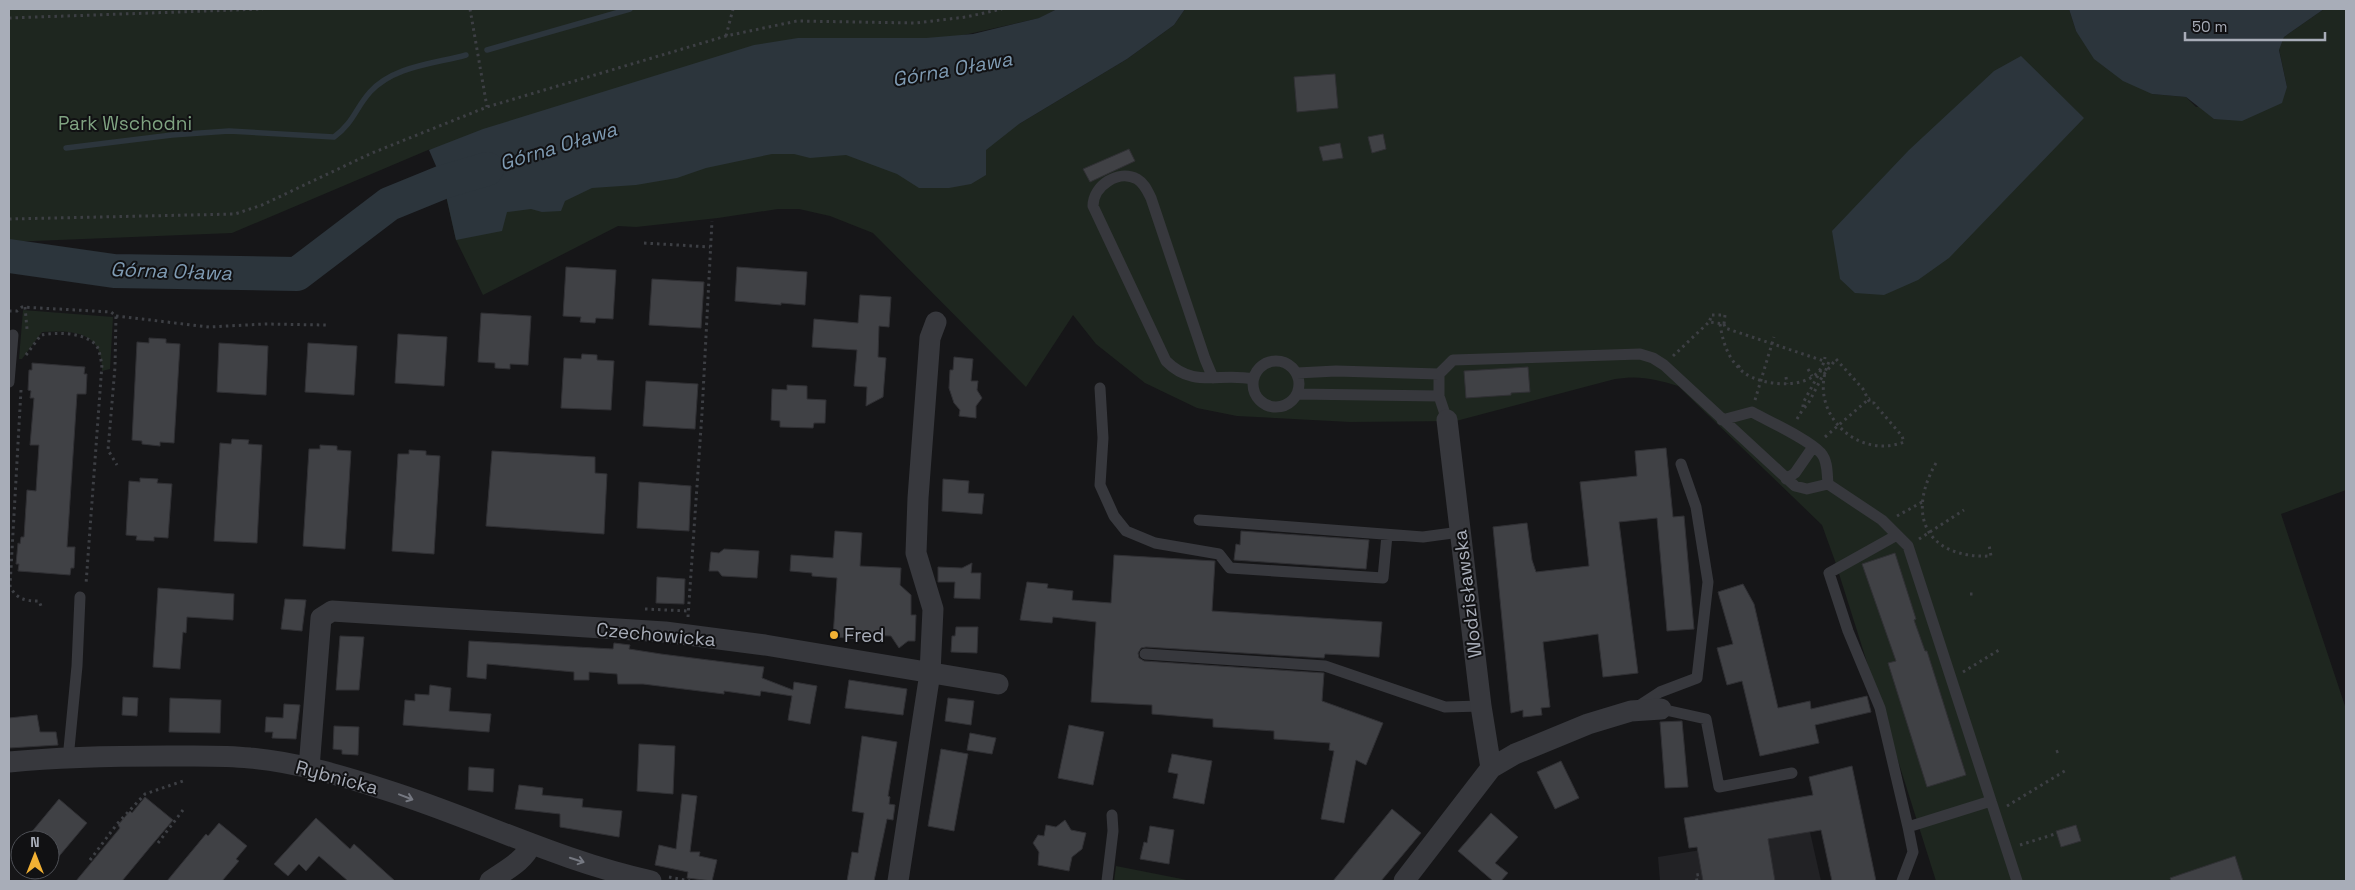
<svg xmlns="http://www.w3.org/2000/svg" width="2355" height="890" font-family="'Space Grotesk',sans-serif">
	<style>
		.built { fill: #222225 }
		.green { fill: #1e261f }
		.water { fill: #2c353c }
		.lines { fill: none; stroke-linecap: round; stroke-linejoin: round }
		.stream { stroke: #2c353c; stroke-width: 5.5 }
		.river { stroke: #2c353c; stroke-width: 34 }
		.building { fill: #404145; stroke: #303034 }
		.path { stroke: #3d3f44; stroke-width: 3; stroke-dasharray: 2.5 4; stroke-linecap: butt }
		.service { stroke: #37383d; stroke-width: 11 }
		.minor { stroke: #37383d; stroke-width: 21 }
		.oneway { stroke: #757881 }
		.poi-dot { fill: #f2b134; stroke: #111113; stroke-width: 2 }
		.labels { text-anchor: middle; stroke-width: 4; stroke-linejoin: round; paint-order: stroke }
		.park-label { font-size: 19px; fill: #7fa381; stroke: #111113 }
		.street-label { font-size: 19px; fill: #a8adb8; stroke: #111113 }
		.poi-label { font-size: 19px; fill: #a8adb8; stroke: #111113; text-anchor: start }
		.water-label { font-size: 20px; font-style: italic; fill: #7f9bb3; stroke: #111113 }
	</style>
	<rect width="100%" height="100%" fill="#161618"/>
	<path class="built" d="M1810,832L1821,881H1660L1658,857Z"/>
	<path class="green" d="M9,9H1057L1040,18L973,33L428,150L232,233L9,242Z
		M1185,9H2069L2076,31L2152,94L2186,97L2196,107L2287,87L2279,49L2284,37L2324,9H2346V490L2281,514L2346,709V881H1936L1835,561L1822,525L1678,386C1656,379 1639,375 1615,379L1456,421L1350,422L1237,416L1197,408L1145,383L1096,344L1073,315L1026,387L873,233L830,216L799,209H778L718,218L636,227L618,226L483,295L456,240L445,192L468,179L1019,124L1127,59L1174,25Z
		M23,310L113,317L110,369L102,371C103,332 75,330 42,332L22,359H19Z
		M1116,866L1192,881H1114Z"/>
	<path class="water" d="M1057,9H1185L1174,25L1127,59L1019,124L986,150V175L971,184L949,188H919L897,174L846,155L810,158L794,154H772L706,168L677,178L636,185L592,188L565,201L561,211L542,212L531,209L507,212L502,231L456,240L443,182L429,150L483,129L754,45L798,38H926L973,34L1039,18Z
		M2069,9H2324L2284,37L2279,50L2287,87L2282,103L2242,121L2214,119L2186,97L2152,94L2123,81L2094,59L2076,31Z
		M2021,56L2084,118L1949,258L1918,280L1884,295L1855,293L1840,279L1832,231L1909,150L1994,71Z"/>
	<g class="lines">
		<path class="stream" d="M487,50L630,9
			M66,148L172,135L229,131L334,137C354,122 355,109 370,92C394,66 433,64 466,55"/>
		<path class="river" d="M9,256L114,271L297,274L389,204L443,182L487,169"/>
	</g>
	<path class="building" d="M1335,74L1338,108L1297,112L1294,77Z
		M1383,134L1386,149L1372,153L1368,137Z
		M1340,143L1343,158L1323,161L1319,147Z
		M1129,149L1135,161L1090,182L1083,169Z
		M566,267L616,270L613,319L596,318L595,323L580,322L581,317L563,316Z
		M737,267L807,272L805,305L781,303V305L735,301Z
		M652,279L704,282L701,328L649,325Z
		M860,295L891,297L889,327L879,326L878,357L886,358L883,397L866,406L867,387L854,386L857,350L812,347L814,319L858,323Z
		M481,313L531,316L528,365L510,364V369L495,368V363L478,362Z
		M398,334L447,337L444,386L395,383Z
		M149,338L166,339V343L180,344L174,443L160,442V446L142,444V441L132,440L137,342L149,343Z
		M219,343L268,346L266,395L217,392Z
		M308,343L357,346L354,395L305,392Z
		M582,354L597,355V360L614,361L611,410L561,408L564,358L581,359Z
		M954,357L973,359L971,381H978L977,390L982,398L976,406V418L959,416L960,410L954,403L949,388L950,370H953Z
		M32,363L85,367L84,374H87L86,394H77L67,547H75L74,568H71L70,575L18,571L19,564H16L18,543L20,544L21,537H24L27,490L36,491L39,445H30L34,398H30L31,391L28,390L29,370H32Z
		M1528,367L1530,392L1511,393V395L1466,398L1464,371Z
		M646,381L698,384L695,429L643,426Z
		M787,385L807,386V399L826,400L825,423H814L813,428L780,427V421L771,420L772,389L787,390Z
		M232,439L249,440L248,444L262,445L257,543L214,541L220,443L231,444Z
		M320,445L337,446V450L351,451L345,549L303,546L309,449H320Z
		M1666,448L1673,517L1684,516L1694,629L1667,631L1657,518L1619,522L1638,673L1603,677L1598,634L1543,642L1550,707L1541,708L1542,715L1523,717V710L1511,713L1493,527L1527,523L1532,560L1536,572L1589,566L1580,482L1637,476L1635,451Z
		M409,450L426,451V455L440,456L434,554L392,551L398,454H409Z
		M492,451L595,457V473L607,474L604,534L486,526Z
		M140,478L158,479L157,483L172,484L168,538L154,537V541L136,540L137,536L126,535L129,481L140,482Z
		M943,479L969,481L968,493L984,494L982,514L942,511Z
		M639,482L691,486L689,531L637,528Z
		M835,531L862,533L860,566L901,568L900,585L911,595V615H916L915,641H908L899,648L891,636L863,635V639L833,637L837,578L812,576V573L790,571L791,555L833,558Z
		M1241,531L1369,540L1366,569L1234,560L1236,544L1240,545Z
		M724,549L759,551L757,578L722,576L718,571H709L711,552L719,553Z
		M1895,553L1916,619L1914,620L1925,651H1927L1966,775L1927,787L1888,663L1896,661L1862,564Z
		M1114,555L1215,561L1212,611L1382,622L1379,657L1325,654L1324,658L1146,647L1141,648L1138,653L1139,658L1144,661L1324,673L1322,701L1383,723L1366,765L1356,760L1344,823L1321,819L1334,751L1329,750L1330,743L1274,739V731L1213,727V719L1152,714V705L1091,702L1096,622L1053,617L1052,623L1020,620L1027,582L1048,584L1047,588L1073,591L1072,600L1111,603Z
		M972,563L971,573H981L980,599L954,598L955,582H938V567L962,568Z
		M657,577L685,579L684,604L656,603Z
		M1743,584L1754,604L1778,708L1810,701L1811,709L1867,696L1871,712L1815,725L1819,743L1760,756L1742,681L1727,685L1717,648L1733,644L1718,592Z
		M158,588L234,594L233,620L187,617L186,633L183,632L180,669L153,667Z
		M285,599L306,600L302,631L281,629Z
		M956,627H978L977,653L951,652L952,636H955Z
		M340,636L364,637L359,690H336Z
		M469,641L613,649L614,643L630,645L629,649L661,654L764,667L762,678L793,690L794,682L817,686L810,724L788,720L792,696L761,691L760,696L724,691V694L643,684H618L617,674L589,672V680H574V672L487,664L486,679L467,677Z
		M849,680L907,689L903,715L845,708Z
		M430,685L451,688L449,711L491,714L489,732L403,725L405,700L415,701V694L429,695Z
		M123,697L138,698L137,716L122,715Z
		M170,698L221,700L220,733L169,732Z
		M948,698L974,701L971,725L945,721Z
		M284,704L300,705L296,739L272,738L273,732H265L266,717L283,718Z
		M37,715L40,732H56L58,745L9,748V718Z
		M1682,721L1688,787L1665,788L1660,722Z
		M1069,725L1104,732L1093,785L1058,778Z
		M334,726L359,727L358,755L342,754V750L333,749Z
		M970,733L996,738L992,754L967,750Z
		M862,736L897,742L888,796L890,797L889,804L895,805L893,820L887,819L874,881H847L852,852L858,853L864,813L852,811Z
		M639,744L675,746L673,794L637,791Z
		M941,749L968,754L954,831L928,826Z
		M1172,754L1212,761L1204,804L1173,798L1178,774L1168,772Z
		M1561,761L1579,798L1555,809L1537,772Z
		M1852,766L1876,881H1832L1821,830L1768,839L1775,881H1703L1697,847L1689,848L1684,818L1813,795L1809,777Z
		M469,767L494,769L493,792L468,790Z
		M519,785L543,788L542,795L583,799L582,807L622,811L619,837L560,827V814L515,809Z
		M682,794L697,796L690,852H700L699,856L717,860L712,881L687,878L688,872L655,865L659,845L676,849Z
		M145,797L173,820L151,846L122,881H76L120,828L118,825L130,811L132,813Z
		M59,799L87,823L50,867V840H25Z
		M1392,809L1421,833L1381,881H1333Z
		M1491,813L1518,837L1495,863L1508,873L1501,881H1493L1458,851Z
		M316,818L350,849L354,844L395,881H348L319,856L306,871L299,864L288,876L274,864Z
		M1065,820L1071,830L1086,833L1082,849L1072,857L1069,871L1038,865L1039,852L1033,843L1038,835L1044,836L1046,825L1056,827Z
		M219,823L247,846L236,859L239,861L222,881H167L206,834L208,836Z
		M2076,825L2081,841L2061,847L2056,831Z
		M1150,826L1174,830L1169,864L1140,859L1144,842L1147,843Z
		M2235,856L2243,881H2171L2170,878Z"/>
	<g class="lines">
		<path class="path" d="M470,9L487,107
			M9,18L263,9
			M726,36L733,9
			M9,219L235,214L262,205L372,153L487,107L726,36L797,21L915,23L966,17L1002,9
			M644,243L710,247
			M25,307L27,329
			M9,311H17L22,307L111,312L116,316L115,367L108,450L117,465
			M1712,315H1725L1724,324L1709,322Z
			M116,316L209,327L265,324L326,325
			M1720,324C1723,343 1728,359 1743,372C1764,388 1820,392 1825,357
			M1724,324L1725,328L1824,361
			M26,355L41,335C56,332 84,332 96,345C100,350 100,358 102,364L86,584
			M1673,356L1709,322
			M1738,367L1743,363
			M1808,369L1812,376
			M1821,370L1803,403V409L1808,404L1823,375C1828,370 1832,364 1836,359L1863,389L1870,403H1874L1878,408L1902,436L1904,442C1854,461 1805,408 1830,360
			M1786,377L1787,384
			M21,390L10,586C16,599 25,601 39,601L41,606
			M1755,400L1774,337
			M1797,419L1803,409
			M1825,437L1870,398
			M1936,463C1905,517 1928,559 1991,556L1989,545
			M1897,516L1924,501
			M1919,539L1964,510
			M1970,594H1976
			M645,609L688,611
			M688,617L702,413L712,221
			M1963,672L1999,650
			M2056,752L2061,750
			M2007,806L2068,769
			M158,843L183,810
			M2020,845L2055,834
			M90,860L117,824L145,794L183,781
			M669,877L690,881
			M1697,881L1696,875L1701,874"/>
		<path class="service" d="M1253 384a23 23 0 1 1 46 0a23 23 0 1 1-46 0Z
			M1297,373L1336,371L1439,374
			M1213,378L1205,359L1151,198C1147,190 1144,183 1137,179C1118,169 1093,186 1093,206L1166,361C1194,389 1219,372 1253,379
			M9,382L13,335
			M1100,388L1103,438L1100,485L1114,516L1126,531L1155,543L1219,554L1230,568L1383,578L1387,535
			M1297,394L1439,396
			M1447,420L1439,396V374L1453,360L1640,354L1653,358L1664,365L1795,486L1807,489L1828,484L1882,520L1908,546L2017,881
			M1722,420L1752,412C1770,422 1808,439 1821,453C1828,461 1827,474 1828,484
			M1786,479L1795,473L1813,447
			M1199,520L1423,537L1460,532
			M1897,535L1829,573L1848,631L1880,708L1908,827
			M1145,654L1325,666L1445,707L1481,706
			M1637,707L1660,692L1697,678L1708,582L1696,507L1681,464
			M1661,709L1706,719L1719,787L1792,773
			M68,759L77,666L80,597
			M1107,881L1113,831L1112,815
			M1902,881L1913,852L1908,827L1991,801"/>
		<path class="minor" d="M1447,420L1481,706L1491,768
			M9,762C61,757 115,756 167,756C195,756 223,755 250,758C296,762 343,776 386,790C475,818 559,861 651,881
			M309,768L321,618L332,611L665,632L765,645L998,684
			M490,881C504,871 525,861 531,844
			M898,881L930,673L933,609L916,553L918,498L930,338L936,322
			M1404,881L1491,768L1515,754L1588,724L1631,711L1661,709"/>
	</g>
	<defs><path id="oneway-shaft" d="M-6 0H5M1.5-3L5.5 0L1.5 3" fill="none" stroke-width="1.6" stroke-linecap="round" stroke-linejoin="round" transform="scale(1.25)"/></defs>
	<g class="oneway">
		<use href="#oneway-shaft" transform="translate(406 797) rotate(21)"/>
		<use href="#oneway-shaft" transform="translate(577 860) rotate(18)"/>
	</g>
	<circle class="poi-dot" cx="834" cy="635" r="5"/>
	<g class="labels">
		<g class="park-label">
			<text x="125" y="130">Park Wschodni</text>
		</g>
		<g class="street-label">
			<text transform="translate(1467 594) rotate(-97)" y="7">Wodzisławska</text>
			<text transform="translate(656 634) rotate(5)" y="7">Czechowicka</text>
			<text transform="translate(337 777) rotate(15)" y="7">Rybnicka</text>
		</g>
		<g class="poi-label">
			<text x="844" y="642">Fred</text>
		</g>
		<g class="water-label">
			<text transform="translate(952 69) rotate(-10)" y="7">Górna Oława</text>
			<text transform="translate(558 146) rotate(-17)" y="7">Górna Oława</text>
			<text transform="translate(171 271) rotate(2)" y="7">Górna Oława</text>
		</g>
	</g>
	<rect width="2355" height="890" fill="none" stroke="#a8adb8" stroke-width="20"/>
	<g transform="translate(35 855)"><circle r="24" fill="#111113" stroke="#4d4f55"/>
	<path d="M0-4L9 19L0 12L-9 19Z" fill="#f2b134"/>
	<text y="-8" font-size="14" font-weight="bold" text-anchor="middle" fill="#a8adb8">N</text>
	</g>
	<path d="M2185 32v8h140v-8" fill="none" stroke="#a8adb8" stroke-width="2.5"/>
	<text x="2192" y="32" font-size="15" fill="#a8adb8" stroke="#111113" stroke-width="4" paint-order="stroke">50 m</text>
</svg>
